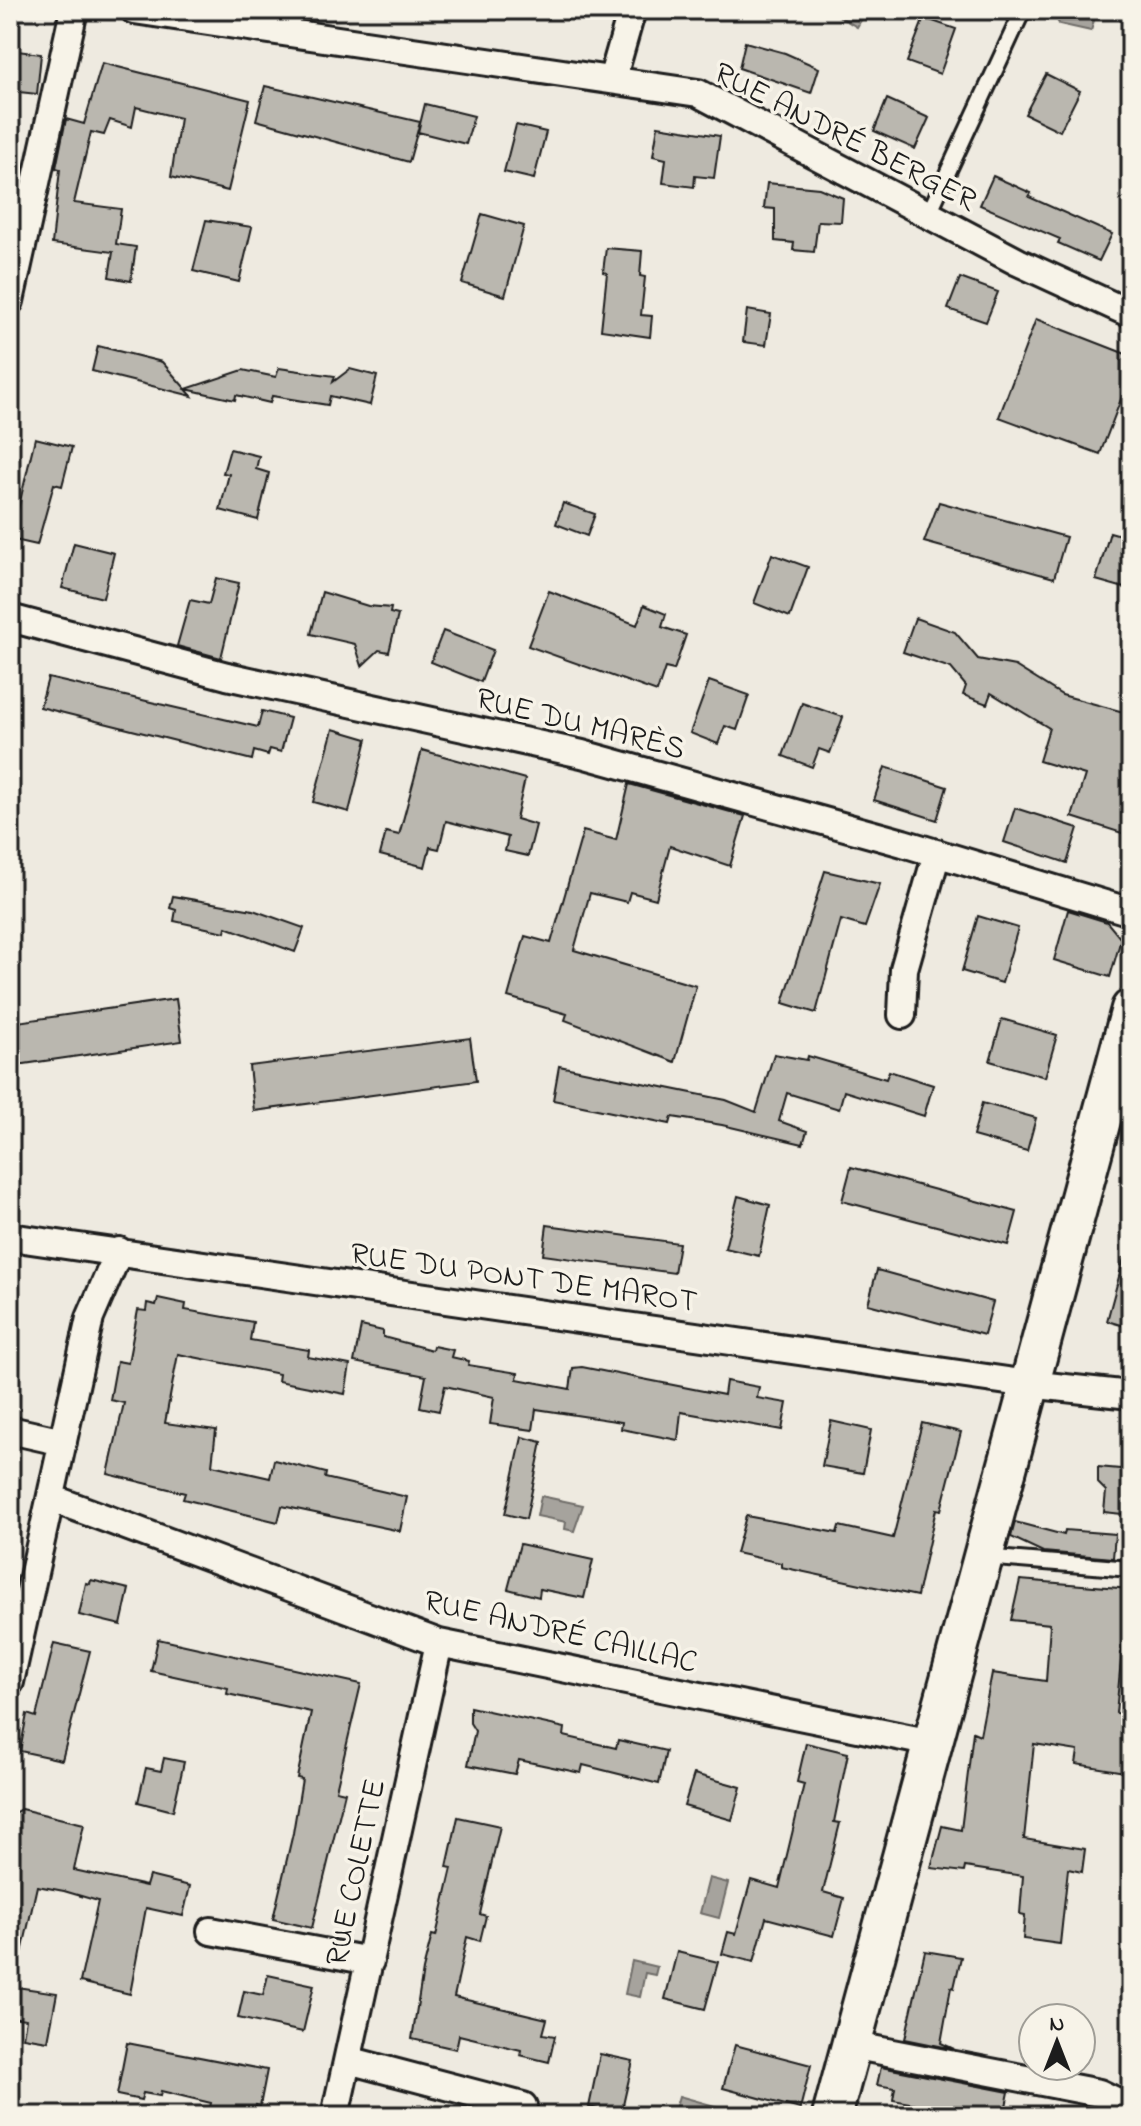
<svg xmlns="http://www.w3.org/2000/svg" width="1141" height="2126" font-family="'Indie Flower',sans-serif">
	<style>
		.water { fill: #a6a39d; stroke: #6f6d69; stroke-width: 2 }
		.building { fill: #bab7af; stroke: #1c1c1c; stroke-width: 2 }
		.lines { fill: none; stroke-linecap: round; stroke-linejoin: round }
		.service-casing { stroke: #1c1c1c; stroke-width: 20 }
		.minor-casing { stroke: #1c1c1c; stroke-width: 32 }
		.secondary-casing { stroke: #1c1c1c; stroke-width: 44 }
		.service { stroke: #f7f3e8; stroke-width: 14 }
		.minor { stroke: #f7f3e8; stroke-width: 26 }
		.secondary { stroke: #f7f3e8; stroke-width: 38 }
		.labels { text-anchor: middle; stroke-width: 7; stroke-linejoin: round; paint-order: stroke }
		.street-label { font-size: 32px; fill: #1c1c1c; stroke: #f7f3e8 }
	</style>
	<rect width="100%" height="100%" fill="#eeeae0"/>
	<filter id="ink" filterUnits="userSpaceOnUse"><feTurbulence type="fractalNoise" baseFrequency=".0125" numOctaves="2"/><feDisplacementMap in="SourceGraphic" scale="16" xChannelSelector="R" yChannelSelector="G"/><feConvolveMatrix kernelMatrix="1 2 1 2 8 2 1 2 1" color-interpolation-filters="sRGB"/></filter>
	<g filter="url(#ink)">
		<path class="water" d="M829,10H861L865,13L857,27Z
			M1058,10L1096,13L1091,31L1059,24L1055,15Z
			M541,1496L583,1505L574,1531L565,1529L566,1522L537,1516Z
			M709,1878L728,1883L719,1918L700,1913Z
			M632,1961L657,1967L655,1975L645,1973L640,1997L625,1994Z
			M679,2096L722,2108L725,2116H673Z"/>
		<path class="building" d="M924,18L956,29L940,74L907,62Z
			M745,42L785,53L819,68L811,93L739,68Z
			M10,50L41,54L37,94L10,91Z
			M102,63L250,100L228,191L171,177L180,118L136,107L132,127L110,120L104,135L91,132L74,203L121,209L116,244L136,247L131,281L109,277L113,252L52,244L60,169L56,168L66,119L84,124Z
			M1046,74L1080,91L1060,131L1025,114Z
			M265,86L420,122L409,162L256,120Z
			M887,99L929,118L915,149L874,131Z
			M425,104L474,116L466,144L418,132Z
			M516,125L546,132L534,179L504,172Z
			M658,126L720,136L714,178L695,176L694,187L663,183L666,159L653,156Z
			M993,176L1031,193L1029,197L1112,234L1099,261L1058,243L1060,239L980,205Z
			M767,183L819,188L843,198L841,222L818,221L814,252L793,250L794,243L775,241V209L764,208Z
			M482,214L524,226L505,296L462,283Z
			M206,220L252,227L239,282L193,271Z
			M606,248L642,251L640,276L645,277L641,315L652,316L650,337L601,330L607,273L603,272Z
			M960,278L998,292L986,322L948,309Z
			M747,310L771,314L766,345L743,342Z
			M1036,319L1131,356V373L1100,454L999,417Z
			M98,346L162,362L192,396L92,371Z
			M279,368L335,376L333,382L350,369L377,376L370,405L330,396L328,405L272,396L270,403L236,395L235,400L186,389L243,370L276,377Z
			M35,438L72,447L62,486L54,484L37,545L10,539V513L17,514Z
			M230,449L259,456L256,469L269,473L258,520L220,510L229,474L223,473Z
			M939,502L1066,537L1054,578L924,542Z
			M563,503L595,514L587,536L556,524Z
			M1110,532L1131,538V590L1096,580Z
			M74,543L114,553L103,598L62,588Z
			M772,554L808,567L790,617L754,603Z
			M216,578L239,583L221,658L177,646L190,600L209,604Z
			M549,591L637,625L644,605L666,614L662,627L686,635L674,670L665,668L657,692L528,646Z
			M322,592L368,606L391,608L390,613L398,615L389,652L379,650L362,666L355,644L311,634Z
			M915,618L955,632L978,659L1015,666L1062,695L1131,714V836L1072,817L1085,775L1039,761L1049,728L991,693L987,704L963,695L966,686L951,668L903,652Z
			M443,631L493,650L481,682L431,662Z
			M48,678L258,727L262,711L290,718L281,752L270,749L268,755L254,751L252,760L40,707Z
			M709,681L749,695L737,730L725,726L718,744L690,733Z
			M802,703L843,717L830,753L819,749L812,767L783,756Z
			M333,729L367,739L349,812L313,802Z
			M422,750L525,779L516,819L536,825L528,856L505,851L508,837L446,821L439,849L430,847L425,867L380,855L386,832L399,835Z
			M885,767L947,787L937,820L874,800Z
			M629,784L745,816L730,866L670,846L656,899L630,892L627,902L590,893L574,950L696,986L675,1062L565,1020L567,1014L508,997L525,936L551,943L583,831L616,840Z
			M1015,808L1078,828L1067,863L1004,842Z
			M825,871L880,884L865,927L841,920L816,1013L783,1003Z
			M173,896L253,910L304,928L295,952L226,927L225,932L174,921L176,910L170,908Z
			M1068,910L1107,922L1121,939L1110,977L1054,960Z
			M978,916L1018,928L1002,983L962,971Z
			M176,999L182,1041L10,1066V1023Z
			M1002,1019L1057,1035L1045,1077L990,1061Z
			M470,1038L476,1081L254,1111L249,1066Z
			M774,1054L807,1060L808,1056L886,1079L889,1071L933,1085L924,1116L844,1091L839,1109L787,1093L779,1121L807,1131L803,1144L722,1125L672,1117L670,1124L553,1100L559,1066L726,1100L756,1112Z
			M982,1103L1036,1118L1027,1151L973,1136Z
			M851,1167L1017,1212L1008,1245L842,1201Z
			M738,1196L770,1205L759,1256L725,1248Z
			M547,1225L679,1243L674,1273L543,1255Z
			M1124,1258L1131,1259V1328L1107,1321Z
			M877,1270L993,1302L984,1335L868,1304Z
			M158,1298L186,1304L185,1310L253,1322L250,1340L309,1350L308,1357L350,1365L345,1394L278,1381L279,1374L178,1354L165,1423L216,1430L212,1465L270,1478L274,1460L326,1473L325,1478L407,1497L400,1531L282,1506L278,1522L183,1499L185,1493L108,1474L124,1403L110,1400L117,1361L128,1363L138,1310L146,1311L147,1303L156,1305Z
			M361,1326L383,1331V1337L432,1350L433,1346L453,1350L451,1357L469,1361L468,1365L518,1373L517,1379L570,1389L573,1368L582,1367L724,1395L726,1381L759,1387L757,1398L787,1403L782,1430L681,1412L678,1440L621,1429L622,1422L536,1409L533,1430L490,1424L494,1397L445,1386L439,1411L420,1407L426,1376L354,1362Z
			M831,1421L871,1430L863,1473L822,1466Z
			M922,1423L961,1432L941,1510L936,1509L917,1596L781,1567V1563L736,1553L746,1516L837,1533L839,1526L893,1538Z
			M522,1437L542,1442L526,1519L505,1514Z
			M1098,1467L1131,1470V1515L1104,1512L1106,1491L1098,1483Z
			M1015,1522L1064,1535L1065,1530L1115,1534L1113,1558L1043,1552L1011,1537Z
			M520,1544L593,1560L584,1598L540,1589L539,1597L508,1589Z
			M91,1580L129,1589L121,1625L79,1615L86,1583L90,1584Z
			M1020,1580L1131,1589V1630L1124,1629L1116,1713L1131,1715V1773L1076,1764L1078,1751L1034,1744L1024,1839L1085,1849L1082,1872L1068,1869L1060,1944L1023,1939L1025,1915L1020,1914L1023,1876L965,1867L964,1872L931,1868L942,1826L961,1830L973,1732L980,1735L992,1673L1046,1681L1050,1624L1011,1620Z
			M158,1639L361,1684L336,1790L345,1792L312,1928L273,1919L293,1833L302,1779L297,1778L311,1712L227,1694L228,1688L151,1671Z
			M54,1643L90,1651L62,1760L20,1751L27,1714L36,1717Z
			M470,1707L565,1728L564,1736L616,1748L618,1740L666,1751L659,1784L583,1765L581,1773L519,1760L515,1774L468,1765L475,1731L470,1723Z
			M806,1743L848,1753L834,1822L840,1823L823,1892L844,1898L834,1936L766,1918L754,1962L722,1954L728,1932L736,1934L751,1880L779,1888L804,1784L797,1782Z
			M164,1758L184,1762L173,1811L138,1802L146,1768L161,1771Z
			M694,1774L741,1787L732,1820L684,1806Z
			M21,1809L84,1824L74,1870L146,1886L149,1876L190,1886L183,1916L146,1908L130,1994L80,1982L98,1901L64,1891L37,1886L19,1966L10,1965V1815Z
			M458,1817L500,1826L480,1914L486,1916L480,1941L467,1937L454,1997L547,2019L543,2034L555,2036L549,2062L520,2055L521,2050L459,2035L456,2049L412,2039L423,1970L432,1935L436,1936L452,1868L447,1867Z
			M925,1951L961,1957L954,1988L951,1987L941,2043L954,2049L905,2039Z
			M677,1952L718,1962L705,2009L665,1999Z
			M268,1975L314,1985L303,2032L238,2018L244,1991L263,1995Z
			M10,1986L57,1993L48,2041L23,2037L26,2019L10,2017Z
			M127,2043L267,2070L260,2106L256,2105L254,2116H208L211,2103L161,2091L160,2096L143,2093L141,2100L117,2095Z
			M735,2045L811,2065L800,2109L723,2088Z
			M600,2054L633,2061L621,2114L589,2107Z
			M881,2067L1009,2092L1004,2116L982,2112V2116H953L938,2113V2108L893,2100L895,2088L877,2085Z"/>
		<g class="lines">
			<defs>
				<path id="service" d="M928,215L1023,10
					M983,1557L1131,1569"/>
				<path id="minor" d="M134,10L698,93L1018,262L1131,314
					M612,80L632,10
					M10,301L74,10
					M10,618L227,676L582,754L903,843L1131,912
					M902,1015L904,969L937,853
					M10,1237L1028,1384L1131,1395
					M10,1430L63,1442
					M51,1498L439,1643L932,1743
					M10,1682L90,1318L119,1251
					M211,1931L370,1961
					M851,2045L1099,2093L1120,2103L1123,2116
					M348,2060L523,2106
					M335,2116L439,1643"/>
				<path id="secondary" d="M832,2116L1131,1009"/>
			</defs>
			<use href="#service" class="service-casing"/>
			<use href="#minor" class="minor-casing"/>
			<use href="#secondary" class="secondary-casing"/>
			<use href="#service" class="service"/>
			<use href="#minor" class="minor"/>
			<use href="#secondary" class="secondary"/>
		</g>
	</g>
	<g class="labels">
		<g class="street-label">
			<text transform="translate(846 135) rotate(27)" y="11">RUE ANDRÉ BERGER</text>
			<text transform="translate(581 722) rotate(14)" y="11">RUE DU MARÈS</text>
			<text transform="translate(524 1276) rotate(8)" y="11">RUE DU PONT DE MAROT</text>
			<text transform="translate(561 1630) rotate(13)" y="11">RUE ANDRÉ CAILLAC</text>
			<text transform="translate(354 1872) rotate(-78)" y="11">RUE COLETTE</text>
		</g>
	</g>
	<rect width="1141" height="2126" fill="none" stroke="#f7f3e8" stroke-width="40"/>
	<rect x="20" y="20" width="1101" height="2086" fill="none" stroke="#1c1c1c" stroke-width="3" filter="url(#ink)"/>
	<g transform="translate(1057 2042)"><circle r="38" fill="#f7f3e8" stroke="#9f9d96" stroke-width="2"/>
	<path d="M0-6L14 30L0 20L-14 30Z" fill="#1c1c1c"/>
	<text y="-12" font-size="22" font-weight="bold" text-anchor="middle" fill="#1c1c1c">N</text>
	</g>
</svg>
